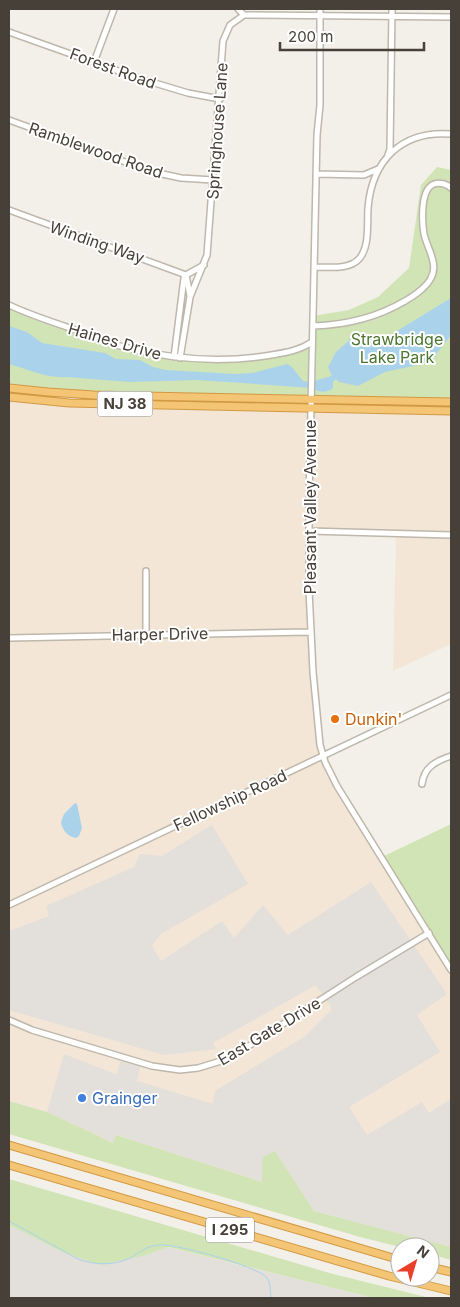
<svg xmlns="http://www.w3.org/2000/svg" width="460" height="1307" font-family="Inter,sans-serif">
	<style>
		.commercial { fill: #f3e6d6 }
		.industrial { fill: #e3dfda }
		.green { fill: #d1e4b5 }
		.water { fill: #aad3eb }
		.lines { fill: none; stroke-linecap: round; stroke-linejoin: round }
		.stream { stroke: #aad3eb; stroke-width: 1 }
		.minor-casing { stroke: #beb7ac; stroke-width: 8 }
		.highway-casing { stroke: #d29944; stroke-width: 9 }
		.minor { stroke: #fff; stroke-width: 5 }
		.highway { stroke: #f3c574; stroke-width: 7 }
		.food-dot { fill: #e8710a; stroke: #fff; stroke-width: 2 }
		.shop-dot { fill: #3f7fe0; stroke: #fff; stroke-width: 2 }
		.labels { text-anchor: middle; stroke-width: 4; stroke-linejoin: round; paint-order: stroke }
		.shield { fill: #fff; stroke: #7e7974; stroke-width: 1 }
		.shield-label { font-size: 15px; font-weight: bold; fill: #474038 }
		.street-label { font-size: 16px; fill: #474038; stroke: #fff }
		.park-label { font-size: 16px; fill: #4c752f; stroke: #fff }
		.food-label { font-size: 16px; fill: #c56008; stroke: #fff; text-anchor: start }
		.shop-label { font-size: 16px; fill: #366cbe; stroke: #fff; text-anchor: start }
	</style>
	<rect width="100%" height="100%" fill="#f3f0e9"/>
	<path class="commercial" d="M9,397L42,401L451,411V644L393,671L396,534L309,532L318,731L330,773L451,969V1248L9,1121Z"/>
	<path class="industrial" d="M212,825L248,884L161,934L152,946L161,961L222,921L234,938L263,905L288,935L371,882L447,994L417,1015L440,1052L349,1107L367,1135L422,1102L429,1113L451,1099V1247L314,1211L275,1151L263,1182L117,1135L114,1143L47,1112L64,1054L116,1074L122,1058L141,1063L137,1081L213,1104L215,1091L304,1037L332,1009L316,985L213,1043L216,1049L164,1055L9,1010V931L49,916L46,906L134,867L140,854L162,856Z
		M9,1225L62,1252L146,1255L167,1247L374,1298H9Z"/>
	<path class="green" d="M437,167L451,170V402L94,395L9,388V305L97,338L141,351L225,360L299,349L312,342L313,316L349,310L378,297L409,268L421,185Z
		M451,824V971L380,858Z
		M9,1101L47,1112L113,1143L116,1135L262,1182L263,1157L275,1151L314,1211L451,1247V1260L430,1254V1247H400L360,1237L9,1134Z
		M9,1179L333,1274L430,1298H374L168,1247L146,1255L100,1265L62,1252L9,1225Z"/>
	<path class="water" d="M451,298V335L434,357L418,365L385,372L358,386L339,382L336,379L333,382V388C328,393 318,393 313,388L197,380L130,382L67,377C47,379 28,369 9,364V326L27,332L42,343L105,353L116,359L140,360L153,367L166,370L235,374L252,373L287,364L291,366L303,381L314,382L317,380L332,376L328,367L336,352L354,336L364,334L387,337Z
		M75,803L77,804L82,828L79,836L76,838C68,837 62,830 61,822L64,814Z"/>
	<g class="lines">
		<path class="stream" d="M9,1221L78,1259C93,1265 115,1266 130,1258C140,1252 148,1245 161,1245C177,1244 256,1266 266,1277C271,1282 270,1291 271,1298"/>
		<defs>
			<path id="minor" d="M238,9L244,15
				M320,9V105L317,135L309,499V590L313,672L320,745L325,762L337,786L451,970
				M244,15L451,17
				M9,32L138,78L188,93L220,99
				M94,62L114,9
				M9,120L153,172L181,178L213,180
				M388,155L390,149L392,9
				M317,174L364,175L378,169
				M9,210L186,275
				M315,267C328,267 349,270 359,259C370,247 367,223 368,208C372,160 402,130 451,134
				M186,275L190,296
				M9,305C28,314 49,321 70,328C87,334 103,341 120,346C168,359 216,363 265,356C282,353 297,352 312,342
				M313,326C347,325 376,318 405,301C415,295 426,288 431,278C439,264 427,248 424,234C422,222 420,189 434,184C440,182 447,184 451,188
				M174,357L184,278L186,275L204,265
				M180,358L190,297L207,255L223,41L230,25L244,15
				M309,531L451,535
				M146,635V571
				M9,638L310,632
				M422,784C424,767 436,761 451,756
				M9,905L451,695
				M9,1020L32,1030L152,1066L180,1070L198,1068L221,1061L244,1049L356,977L429,933"/>
			<path id="highway" d="M9,388L48,392L94,395L451,402
				M9,397L69,403L451,411
				M9,1145L400,1260
				M9,1165L389,1276L451,1291
				M430,1267L451,1272"/>
		</defs>
		<use href="#minor" class="minor-casing"/>
		<use href="#highway" class="highway-casing"/>
		<use href="#minor" class="minor"/>
		<use href="#highway" class="highway"/>
	</g>
	<circle class="food-dot" cx="335" cy="719" r="5"/>
	<circle class="shop-dot" cx="82" cy="1098" r="5"/>
	<g class="labels">
		<g class="shield">
			<rect x="97.5" y="391.5" width="55" height="25" rx="4"/>
			<rect x="206" y="1217.5" width="48" height="25" rx="4"/>
		</g>
		<g class="shield-label">
			<text x="125" y="409">NJ 38</text>
			<text x="230" y="1235">I 295</text>
		</g>
		<g class="street-label">
			<text transform="translate(113 68) rotate(20)" y="6">Forest Road</text>
			<text transform="translate(217 131) rotate(-86)" y="6">Springhouse Lane</text>
			<text transform="translate(96 150) rotate(19)" y="6">Ramblewood Road</text>
			<text transform="translate(97 242) rotate(19)" y="6">Winding Way</text>
			<text transform="translate(115 341) rotate(16)" y="6">Haines Drive</text>
			<text transform="translate(310 507) rotate(-90)" y="6">Pleasant Valley Avenue</text>
			<text transform="translate(160 634) rotate(-1)" y="6">Harper Drive</text>
			<text transform="translate(230 800) rotate(-25)" y="6">Fellowship Road</text>
			<text transform="translate(269 1031) rotate(-31)" y="6">East Gate Drive</text>
		</g>
		<g class="park-label">
			<text x="397" y="345">Strawbridge<tspan x="397" dy="18">Lake Park</tspan></text>
		</g>
		<g class="food-label">
			<text x="345" y="725">Dunkin'</text>
		</g>
		<g class="shop-label">
			<text x="92" y="1104">Grainger</text>
		</g>
	</g>
	<rect width="460" height="1307" fill="none" stroke="#474038" stroke-width="20"/>
	<g transform="translate(415 1262) rotate(38)"><circle r="24" fill="#ffffff" stroke="#b5b3af"/>
	<path d="M0-4L9 19L0 12L-9 19Z" fill="#ea3f29"/>
	<text y="-8" font-size="14" font-weight="bold" text-anchor="middle" fill="#474038">N</text>
	</g>
	<path d="M280 42v8h144v-8" fill="none" stroke="#474038" stroke-width="2.5"/>
	<text x="288" y="42" font-size="15" fill="#474038" stroke="#ffffff" stroke-width="4" paint-order="stroke">200 m</text>
</svg>
